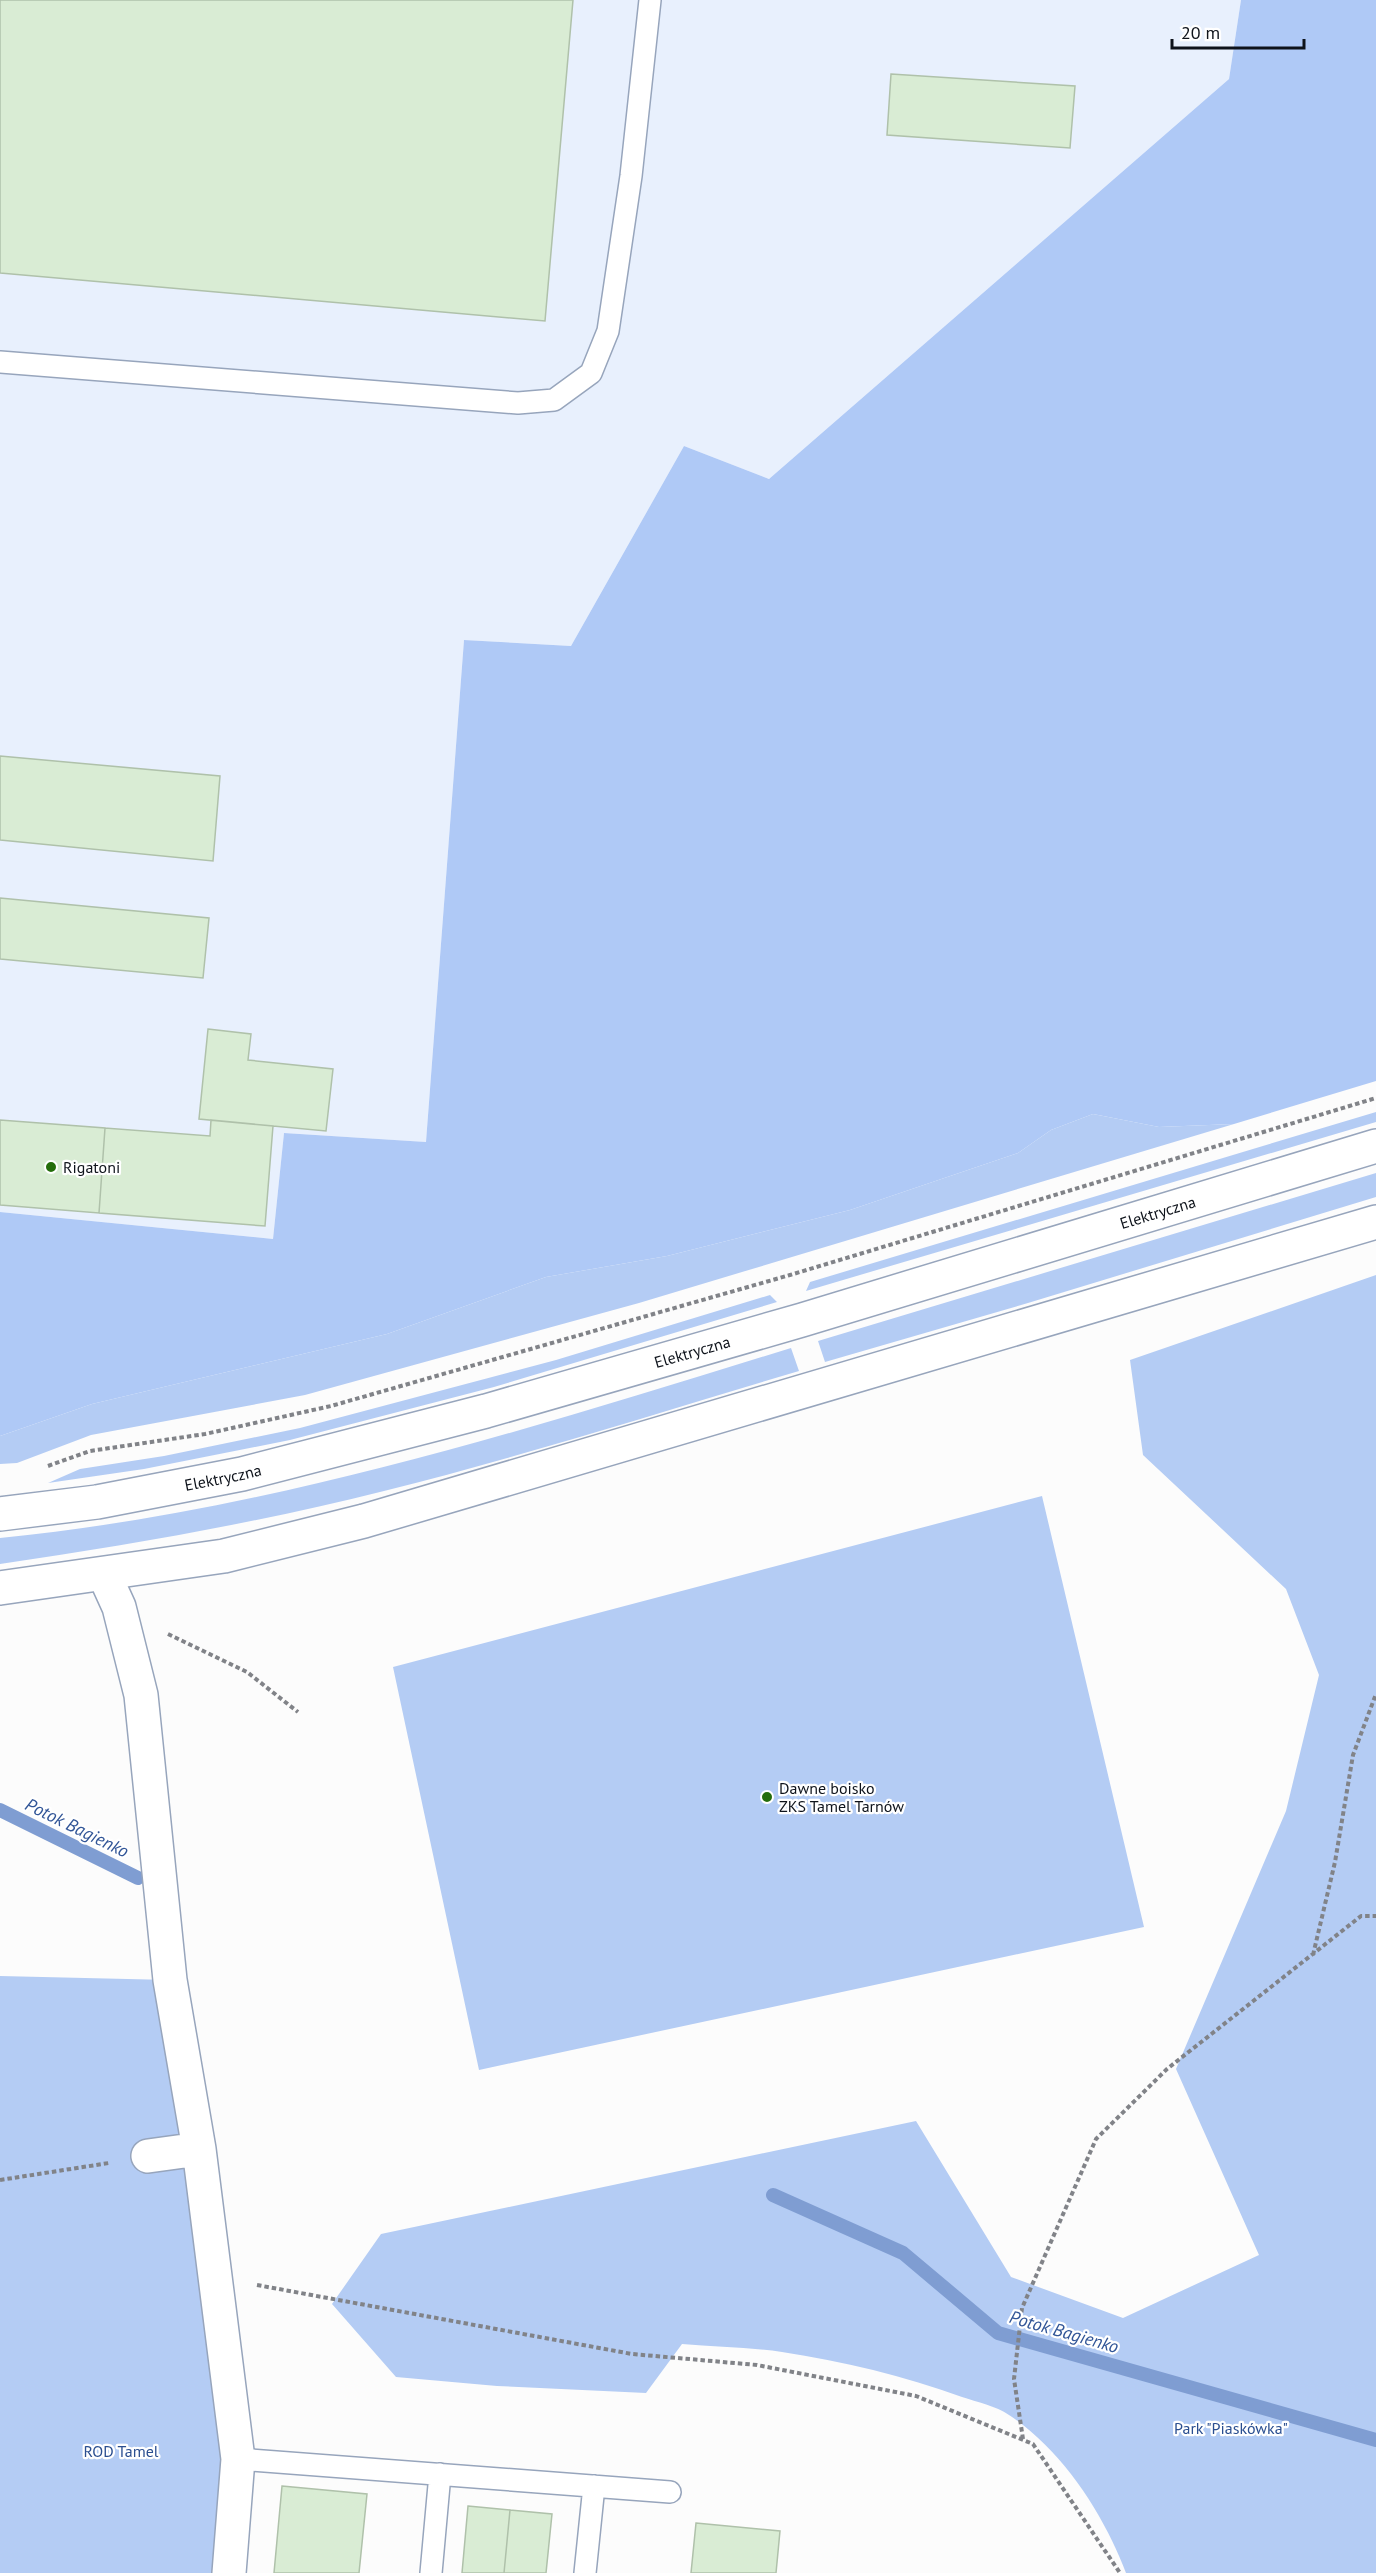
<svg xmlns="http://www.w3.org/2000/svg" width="1376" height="2573" font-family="'PT Sans',sans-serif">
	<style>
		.built { fill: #e8f0fd }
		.green { fill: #b4ccf4 }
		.forest { fill: #afc9f6 }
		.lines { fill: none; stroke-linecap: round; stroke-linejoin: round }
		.stream { stroke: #7f9dd2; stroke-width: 14 }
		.building { fill: #d9ecd4; stroke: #afc1aa; stroke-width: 1.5 }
		.lane-casing { stroke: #97a5bc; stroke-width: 24 }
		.street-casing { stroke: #97a5bc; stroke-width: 36 }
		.secondary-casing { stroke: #97a5bc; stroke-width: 36 }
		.path { stroke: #818388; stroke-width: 4; stroke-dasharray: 4.5 3; stroke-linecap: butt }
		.lane { stroke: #fff; stroke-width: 21 }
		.street { stroke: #fff; stroke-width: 33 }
		.secondary { stroke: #fff; stroke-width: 33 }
		.poi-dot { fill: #246d0b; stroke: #fff; stroke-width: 2 }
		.labels { text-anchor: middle; stroke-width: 4.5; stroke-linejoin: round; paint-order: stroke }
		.poi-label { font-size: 16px; fill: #0e131b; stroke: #fff; text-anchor: start }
		.street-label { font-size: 16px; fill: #0e131b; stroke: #fff }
		.park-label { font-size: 16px; fill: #2a4e90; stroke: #fff }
		.water-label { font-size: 18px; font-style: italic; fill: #315597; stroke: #fff }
	</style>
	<rect width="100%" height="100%" fill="#fcfcfc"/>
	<path class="built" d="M0,0H1241L1229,79L769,479L684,446L571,646L464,640L426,1142L284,1133L273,1239L0,1212Z"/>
	<path class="green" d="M1376,1112V1122L806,1291L810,1282Z
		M1093,1114L1159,1127L1234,1124L639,1303L305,1395L91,1435L17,1463L0,1464V1436L92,1404L387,1334L546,1277L667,1256L850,1210L1018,1153L1051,1130Z
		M1376,1173V1197L1028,1303L825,1362L818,1341Z
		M1376,1275V2573H1126C1103,2513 1063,2451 1009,2415C996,2406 977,2402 962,2397C905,2376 842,2361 782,2352C749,2347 715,2347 682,2344L646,2393L497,2386L396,2377L332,2304L381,2234L916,2121L1011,2277L1123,2318L1259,2255L1176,2069L1286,1811L1319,1675L1286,1589L1143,1455L1130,1360Z
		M770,1295L777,1302L494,1387L290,1440L144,1469L48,1483L80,1469L164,1456L300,1428L556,1360Z
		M791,1348L799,1371C661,1412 524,1456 384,1491C257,1523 129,1545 0,1564V1538C271,1511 532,1428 791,1348Z
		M1042,1496L1144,1927L479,2070L393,1667Z
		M0,1976L170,1980L199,2147L232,2573H0Z"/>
	<path class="forest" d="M1241,0H1376V1081L1234,1124L1159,1127L1093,1114L1051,1130L1018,1153L850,1210L667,1256L546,1277L387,1334L92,1404L0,1436V1212L273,1239L284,1133L426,1142L464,640L571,646L684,446L769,479L1229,79Z"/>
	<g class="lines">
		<path class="stream" d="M0,1810L138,1878
			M773,2195L903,2253L998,2333L1376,2440"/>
	</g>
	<path class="building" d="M0,0H573L545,321L0,273Z
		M891,74L1075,86L1070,148L887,135Z
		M0,756L220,776L213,861L0,840Z
		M0,898L209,918L203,978L0,959Z
		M208,1029L251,1034L248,1060L333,1069L326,1131L199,1119Z
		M0,1120L105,1128L99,1213L0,1205Z
		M211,1120L273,1126L265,1226L99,1213L105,1128L210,1136Z
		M282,2486L367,2494L359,2573H274Z
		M468,2506L510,2510L504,2573H462Z
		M510,2510L552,2514L546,2573H504Z
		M696,2523L780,2531L776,2573H691Z"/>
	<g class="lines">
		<defs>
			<path id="lane" d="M0,362L518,403L554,400L591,373L608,331L631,176L650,0
				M238,2459L670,2492
				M431,2573L440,2474
				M585,2573L594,2486"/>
			<path id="street" d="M104,1574L119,1607L141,1695L170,1980L199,2149L238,2459L229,2573
				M148,2156L199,2149"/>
			<g id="secondary">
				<path id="s1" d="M0,1514L97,1502L242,1474L486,1411L802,1320L1376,1146"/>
				<path d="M0,1588L224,1556L364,1521L1376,1222"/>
			</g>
		</defs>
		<use href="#lane" class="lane-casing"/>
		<use href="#street" class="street-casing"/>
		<use href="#secondary" class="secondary-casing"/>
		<path class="path" d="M48,1466L90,1451L205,1434L331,1406L790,1275L1376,1098
			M168,1634L247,1672L298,1712
			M1313,1955L1335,1862L1353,1755L1376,1694
			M0,2180L109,2163
			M257,2285L632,2354L757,2365L916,2396L1033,2444L1120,2573
			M1023,2439L1014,2379L1022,2308L1096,2139L1167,2069L1361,1916H1376"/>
		<use href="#lane" class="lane"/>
		<use href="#street" class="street"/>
		<use href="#secondary" class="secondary"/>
	</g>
	<g class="poi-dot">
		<circle cx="51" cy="1167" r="6"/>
		<circle cx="767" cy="1797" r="6"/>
	</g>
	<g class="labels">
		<g class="poi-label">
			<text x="63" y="1173">Rigatoni</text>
			<text x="779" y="1794">Dawne boisko<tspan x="779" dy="18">ZKS Tamel Tarnów</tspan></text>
		</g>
		<g class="street-label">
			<text dy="6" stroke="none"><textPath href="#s1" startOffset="1198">Elektryczna</textPath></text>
			<text dy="6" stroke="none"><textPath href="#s1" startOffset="712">Elektryczna</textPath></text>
			<text dy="6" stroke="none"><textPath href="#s1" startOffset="226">Elektryczna</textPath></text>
		</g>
		<g class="park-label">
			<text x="1231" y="2434">Park "Piaskówka"</text>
			<text x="121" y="2457">ROD Tamel</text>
		</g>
		<g class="water-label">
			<text transform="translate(77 1828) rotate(26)" y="6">Potok Bagienko</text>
			<text transform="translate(1064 2332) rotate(16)" y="6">Potok Bagienko</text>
		</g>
	</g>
	<path d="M1172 39v9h132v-9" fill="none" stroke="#0e131b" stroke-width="3"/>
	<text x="1181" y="39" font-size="18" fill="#0e131b" stroke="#ffffff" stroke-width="4.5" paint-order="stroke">20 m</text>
</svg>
